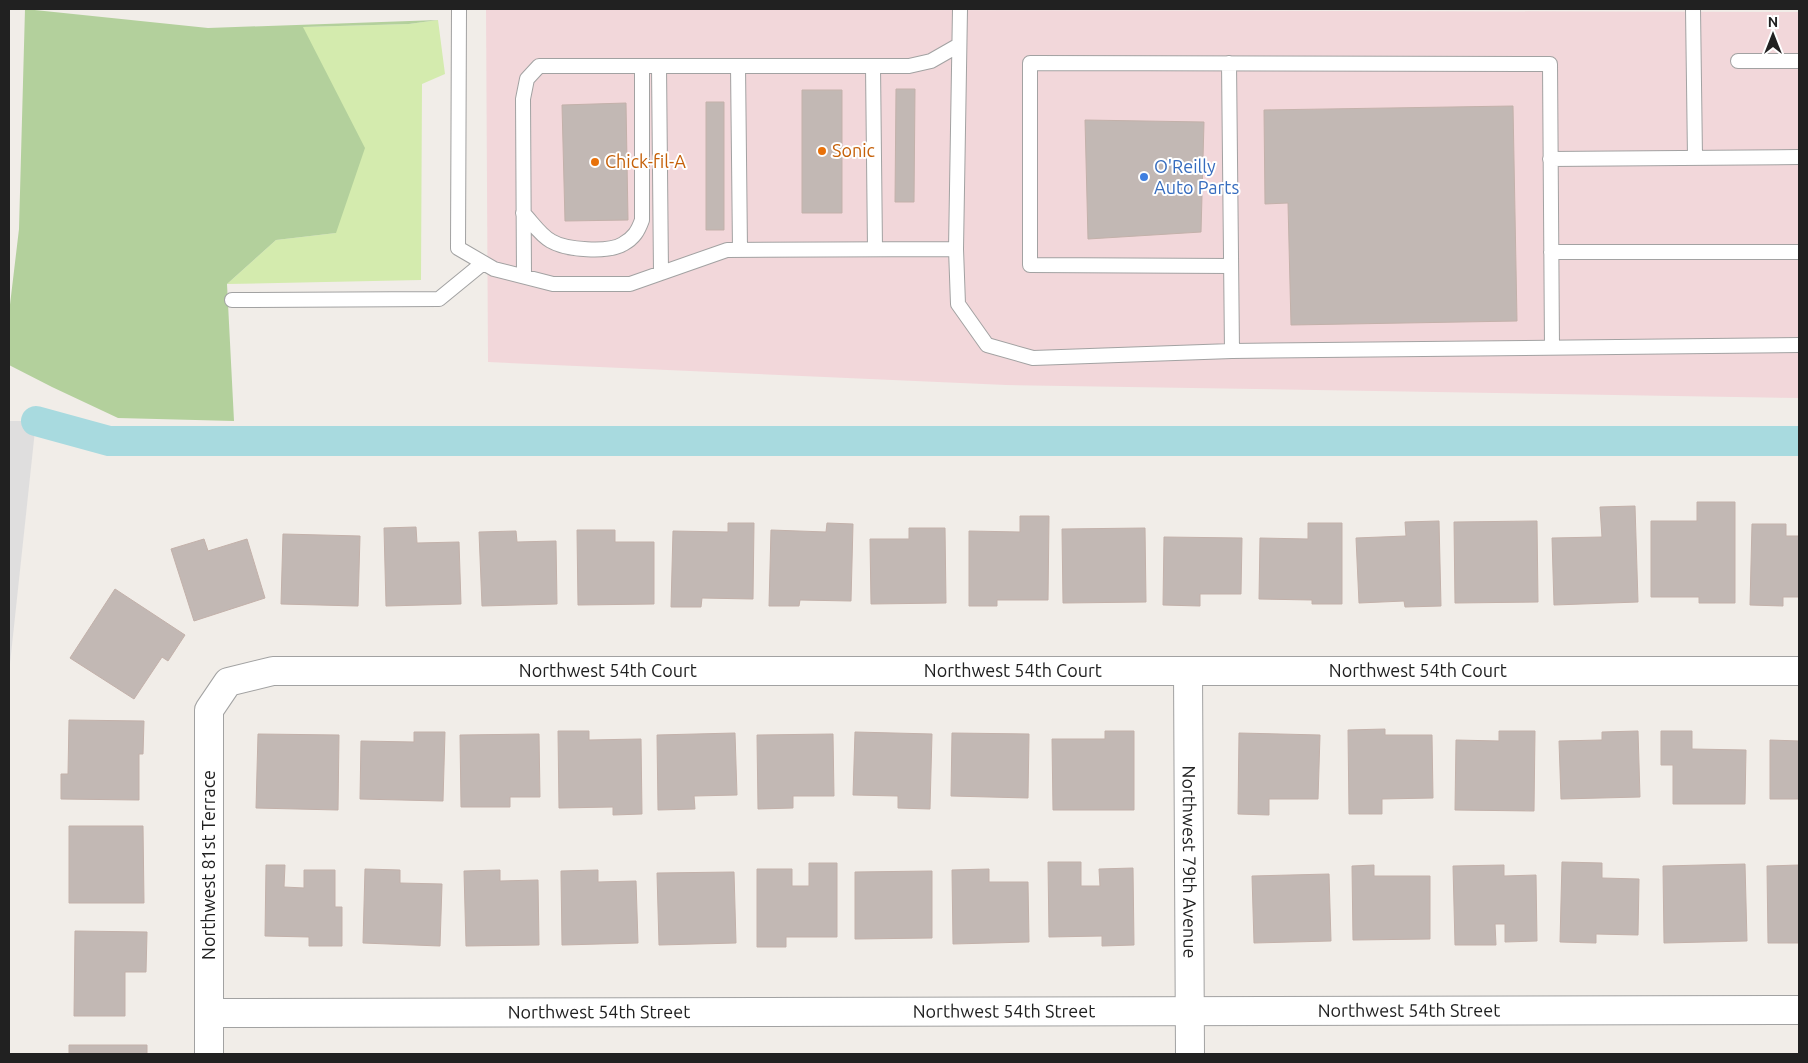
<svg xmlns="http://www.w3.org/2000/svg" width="1808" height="1063" font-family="Ubuntu,sans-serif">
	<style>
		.residential { fill: #dfdede }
		.commercial { fill: #f2d7da }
		.grass { fill: #d4ebae }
		.forest { fill: #b3d09c }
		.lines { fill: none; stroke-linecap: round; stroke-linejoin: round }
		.canal { stroke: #a8dadf; stroke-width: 30 }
		.building { fill: #c2b8b4; stroke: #c3b1aa }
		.lane-casing { stroke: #a2a2a2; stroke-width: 16 }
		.street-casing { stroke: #a2a2a2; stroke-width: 30 }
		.lane { stroke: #fff; stroke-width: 14 }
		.street { stroke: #fff; stroke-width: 28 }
		.food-dot { fill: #e8710a; stroke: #fff; stroke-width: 2 }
		.shop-dot { fill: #3f7fe0; stroke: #fff; stroke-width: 2 }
		.labels { text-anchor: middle; stroke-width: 4; stroke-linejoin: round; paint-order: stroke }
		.food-label { font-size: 18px; fill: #c56008; stroke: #fff; text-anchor: start }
		.shop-label { font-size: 18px; fill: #366cbe; stroke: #fff; text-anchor: start }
		.street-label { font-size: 18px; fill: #212121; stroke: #fff }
	</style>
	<rect width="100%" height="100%" fill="#f1ede8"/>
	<path class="residential" d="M9,421H36L9,673Z"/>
	<path class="commercial" d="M486,9L1799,12V398L1006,385L488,362Z"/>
	<path class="grass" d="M438,20L445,74L422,84L421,280L227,284L276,240L336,233L303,27L409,24Z"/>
	<path class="forest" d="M25,9L208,28L438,20L409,24L303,27L365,148L336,233L276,240L227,284L234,421L118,418L52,387L9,365V313L19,229Z"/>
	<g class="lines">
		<path class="canal" d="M36,421L109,441H1799"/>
	</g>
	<path class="building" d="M896,89H915L914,202H895Z
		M802,90H842V213H802Z
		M706,102H724V230H706Z
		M626,103L628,220L565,221L562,105Z
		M1513,106L1517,321L1291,325L1288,203L1265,204L1264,110Z
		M1085,120L1204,122L1201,232L1088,239Z
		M1697,502H1735V603H1699V597H1651V521H1697Z
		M1635,506L1638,602L1554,605L1552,538L1602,537L1600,507Z
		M1020,516H1049L1048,600H997V606H969V531L1020,532Z
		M1439,521L1441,606L1405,607L1404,601L1359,603L1356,538L1406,536L1405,522Z
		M1537,521L1538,602L1455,603L1454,522Z
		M728,523H754L753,599L702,598L701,607H671L673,531L728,532Z
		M827,523L853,524L851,601L800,600L799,606H769L771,530L826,532Z
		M1308,523H1342V604H1312V600L1259,599L1260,538L1308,539Z
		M1752,524H1786V536H1799V597H1783V606L1750,605Z
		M416,527L417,543L459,542L461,604L386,606L384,528Z
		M909,528H945L946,603L871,604L870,539H909Z
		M1145,528L1146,602L1063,603L1062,529Z
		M577,530H615V542H654V604L578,605Z
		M516,531L517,542L556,541L557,604L482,606L479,532Z
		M283,534L360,536L358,606L281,604Z
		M1164,537L1242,538L1241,594H1200V606L1163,605Z
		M204,539L208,551L247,539L265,598L194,621L171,549Z
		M115,589L185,635L168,661L162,657L134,699L70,658Z
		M69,720L144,721L143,754H139V800L61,799V774H68Z
		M1385,729V735H1432L1433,798L1382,799V814H1349L1348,730Z
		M558,731H589V740L641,739L642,814L613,815V807L559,808Z
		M1105,731H1134V810H1053L1052,739H1105Z
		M1499,731H1535L1534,811L1455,810L1456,740L1499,741Z
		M1638,731L1640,797L1561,799L1559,741L1602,740V732Z
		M1661,731H1692V749L1746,750L1745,804H1673V765H1661Z
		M414,732H445L443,801L360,799L361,741L414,742Z
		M855,732L932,734L930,809L898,808V796L853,795Z
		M735,733L737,795L694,796L695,809L658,810L657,735Z
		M952,733L1029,734L1028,798L951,796Z
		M1239,733L1320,735L1318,799H1269V815L1238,814Z
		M258,734L339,735L338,810L256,808Z
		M539,734L540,797H510V807H461L460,735Z
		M833,734L834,796H793V808L758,809L757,735Z
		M1770,740L1799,741V799H1770Z
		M69,826H143L144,903H69Z
		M1048,862H1081V886H1100L1099,869L1133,868L1134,945L1102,946V936L1049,937Z
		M1562,862L1602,863V878L1639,879L1638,935L1596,934V943L1560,942Z
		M809,863H837V937H786V947H757V869H792V886H809Z
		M1745,864L1747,941L1664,943L1663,866Z
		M266,865H285L284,887L304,888V870H335V907H342V946H309V937L265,936Z
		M1374,865V876H1430V939L1353,940L1352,866Z
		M1504,865V876L1536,875L1537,941L1505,942V924H1495L1496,945H1455L1453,866Z
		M1799,865V943H1768L1767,866Z
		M365,869L400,870V883L442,884L440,946L363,943Z
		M989,869V882H1028L1029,942L953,944L952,870Z
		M500,870V881L538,880L539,945L466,946L464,871Z
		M598,870V882L636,881L638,943L562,945L561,871Z
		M932,871V938L855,939V872Z
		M734,872L736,943L659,945L657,873Z
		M1329,874L1331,941L1254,943L1252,876Z
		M75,931L147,932L146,972H125V1016H74Z
		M69,1045H147V1054H69Z"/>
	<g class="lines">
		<defs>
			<path id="lane" d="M459,9L458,248L494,269L553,284H630L727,250L956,249
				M960,9L956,249L958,304L987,345L1033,358L1232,351L1799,345
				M1693,9L1695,158
				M1738,61H1799
				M1229,63L1232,351
				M659,66L661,273
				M738,66L740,250
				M873,66L875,249
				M1550,159L1799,157
				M523,213C532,222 540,235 551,241C566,250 608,253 623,244C634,238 638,231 642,220V66
				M1551,252H1799
				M1231,266L1030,265V63L1550,64L1552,348
				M524,276L523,99L527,79L539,66H909L931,61L959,45
				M232,300L439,299L483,263"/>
			<g id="street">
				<path id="s1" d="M1188,671L1190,1054"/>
				<path id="s2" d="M209,1013L1799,1010"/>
				<path id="s3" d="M209,1054V710L228,682L273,671H1799"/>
			</g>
		</defs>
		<use href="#lane" class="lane-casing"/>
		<use href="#street" class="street-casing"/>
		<use href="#lane" class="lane"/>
		<use href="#street" class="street"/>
	</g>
	<g class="food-dot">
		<circle cx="822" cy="151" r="5"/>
		<circle cx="595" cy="162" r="5"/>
	</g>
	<circle class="shop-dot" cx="1144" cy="177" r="5"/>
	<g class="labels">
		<g class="food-label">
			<text x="832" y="157">Sonic</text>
			<text x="605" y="168">Chick-fil-A</text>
		</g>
		<g class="shop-label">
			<text x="1154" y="173">O'Reilly<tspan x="1154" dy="21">Auto Parts</tspan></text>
		</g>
		<g class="street-label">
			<text dy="6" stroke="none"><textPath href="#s3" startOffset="759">Northwest 54th Court</textPath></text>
			<text dy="6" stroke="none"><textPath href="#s3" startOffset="1164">Northwest 54th Court</textPath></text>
			<text dy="6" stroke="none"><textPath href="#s3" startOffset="1569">Northwest 54th Court</textPath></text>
			<text dy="6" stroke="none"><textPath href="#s1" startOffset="191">Northwest 79th Avenue</textPath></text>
			<text transform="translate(209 865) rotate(-90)" y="6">Northwest 81st Terrace</text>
			<text dy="6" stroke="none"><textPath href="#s2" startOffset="795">Northwest 54th Street</textPath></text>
			<text dy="6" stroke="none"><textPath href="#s2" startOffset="1200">Northwest 54th Street</textPath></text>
			<text dy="6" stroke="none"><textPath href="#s2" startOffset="390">Northwest 54th Street</textPath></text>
		</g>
	</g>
	<rect width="1808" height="1063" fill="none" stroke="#212121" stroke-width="20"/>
	<g transform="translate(1773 35)" stroke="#ffffff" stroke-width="4" paint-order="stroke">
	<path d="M0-4L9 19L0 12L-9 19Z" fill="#212121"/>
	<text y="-8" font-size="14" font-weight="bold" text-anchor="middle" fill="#212121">N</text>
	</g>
</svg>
